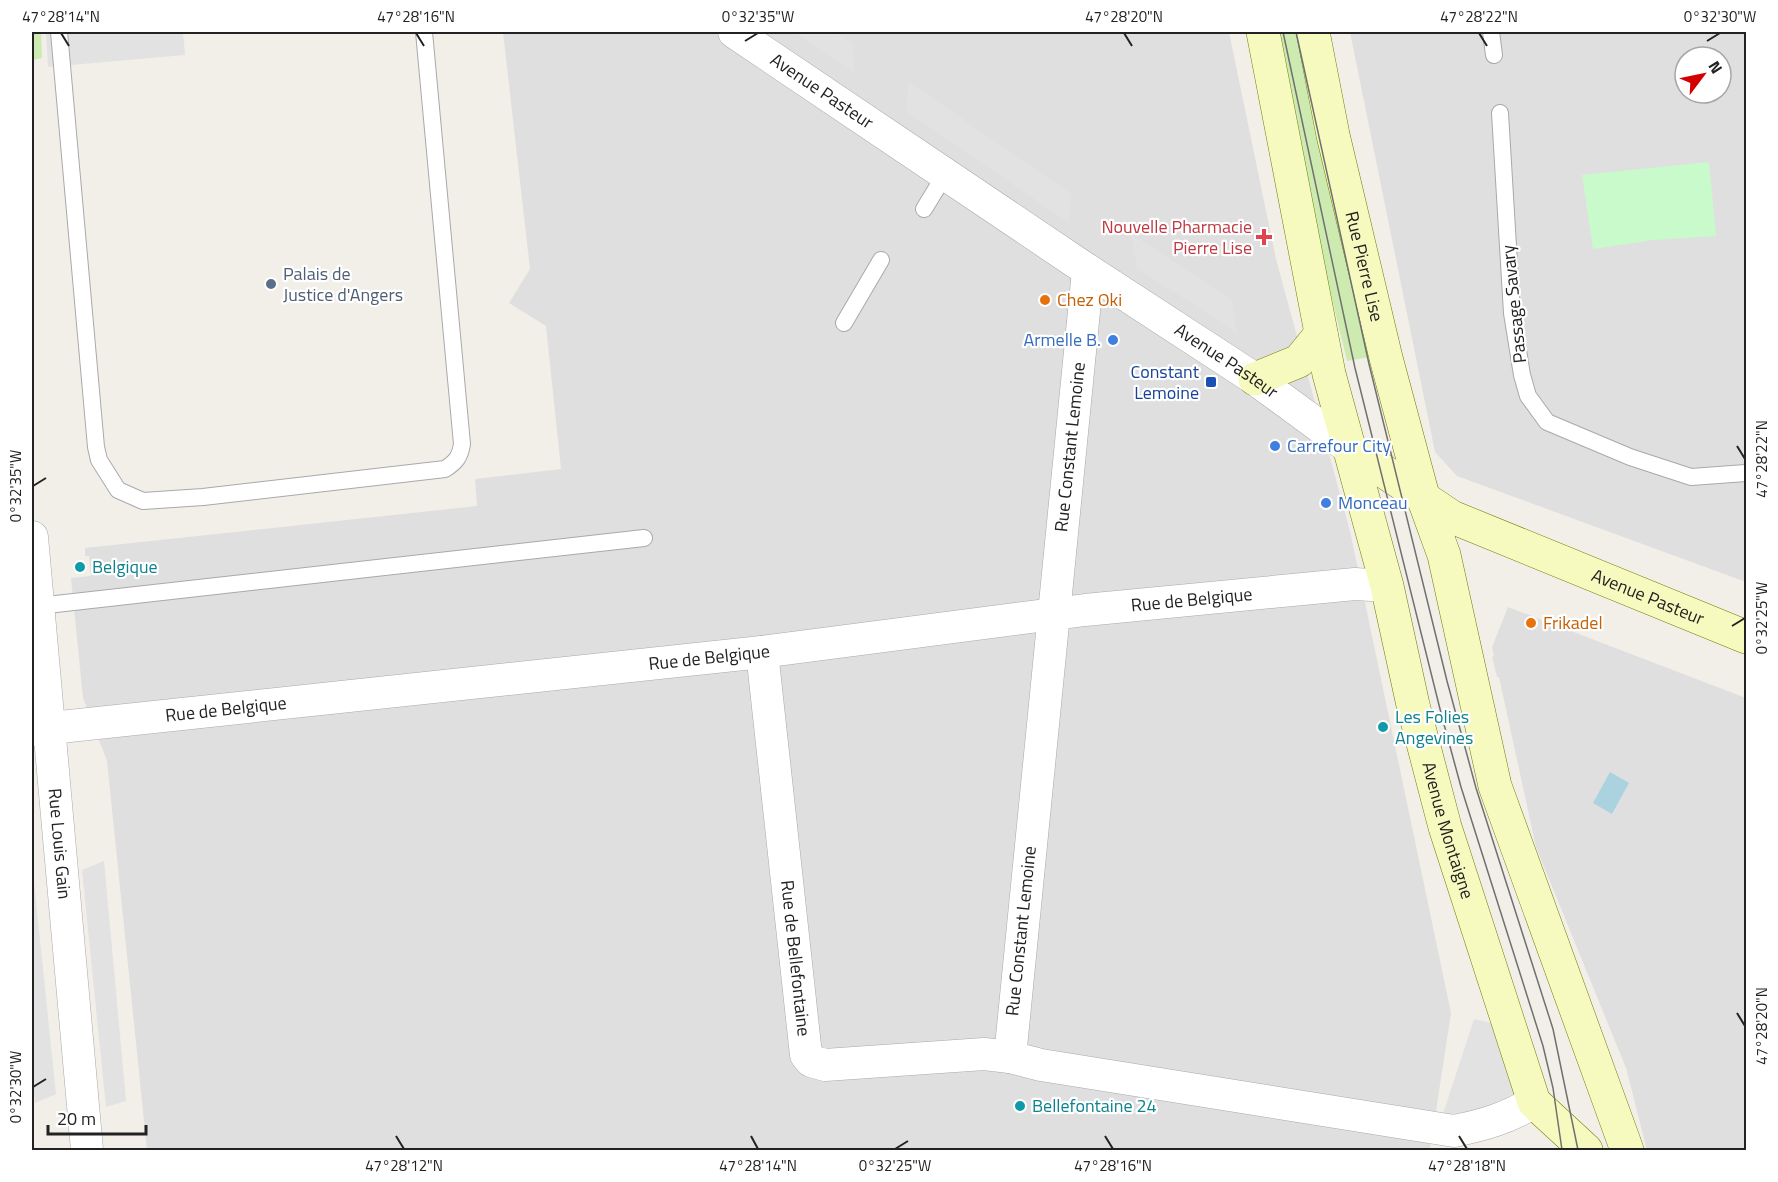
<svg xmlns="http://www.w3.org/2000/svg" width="1778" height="1182" font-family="'Titillium Web',sans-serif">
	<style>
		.residential { fill: #e0dfdf; fill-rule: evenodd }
		.grass { fill: #cdebb0 }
		.park { fill: #c8facc }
		.parking { fill: #e2e2e2 }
		.water { fill: #aad3df }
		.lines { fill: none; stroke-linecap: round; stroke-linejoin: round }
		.lane-casing { stroke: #a9a9a9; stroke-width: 18 }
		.street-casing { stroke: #a9a9a9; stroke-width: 33 }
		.secondary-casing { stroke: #707d05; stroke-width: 34 }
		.lane { stroke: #fff; stroke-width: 16 }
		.street { stroke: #fff; stroke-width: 32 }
		.secondary { stroke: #f7fabf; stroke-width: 33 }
		.tram { stroke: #707070; stroke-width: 1.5 }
		.ticks { fill: none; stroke: #222; stroke-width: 2 }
		.health-dot { fill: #e0444e; stroke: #fff; stroke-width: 2 }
		.service-dot { fill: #5c6f8a; stroke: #fff; stroke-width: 2 }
		.food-dot { fill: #e8710a; stroke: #fff; stroke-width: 2 }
		.shop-dot { fill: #3f7fe0; stroke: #fff; stroke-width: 2 }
		.transit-dot { fill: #1a4fb4; stroke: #fff; stroke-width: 2 }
		.culture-dot { fill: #0f9aa8; stroke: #fff; stroke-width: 2 }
		.labels { text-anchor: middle; stroke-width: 4.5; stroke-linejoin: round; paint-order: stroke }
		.street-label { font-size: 18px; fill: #222; stroke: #fff }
		.health-label { font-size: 18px; fill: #be3a42; stroke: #fff; text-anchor: end }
		.service-label { font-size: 18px; fill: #4e5e75; stroke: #fff; text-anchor: start }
		.food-label { font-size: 18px; fill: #c56008; stroke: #fff; text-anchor: start }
		.shop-label { font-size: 18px; fill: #366cbe; stroke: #fff; text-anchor: start }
		.transit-label { font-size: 18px; fill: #164399; stroke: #fff; text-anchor: end }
		.culture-label { font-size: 18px; fill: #0d838f; stroke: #fff; text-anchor: start }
		.neatline { fill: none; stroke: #222; stroke-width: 2 }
		.ticks-label { font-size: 15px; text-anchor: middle; fill: #222 }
	</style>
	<rect width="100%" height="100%" fill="#f2efe9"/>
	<path class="residential" d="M503,32H1229L1276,259L1350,531L1451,1013L1430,1150H147L107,761L83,698L71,578L91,576L89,556H85V548L477,506L475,479L561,469L546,326L509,303L530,269Z
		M1350,32H1746V582L1457,476L1435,452ZM1685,57H1721V93H1685Z
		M1508,607L1746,698V1150H1647L1626,1068L1536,847L1499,677H1497L1492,657L1494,656L1492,647Z"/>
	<path class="grass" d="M32,32H41L42,58L32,60Z
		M1275,32H1303L1376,356L1347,361L1319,245Z"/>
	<path class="park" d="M1709,162L1716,236L1653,240L1593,249L1582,175Z"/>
	<path class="parking" d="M46,32H183L185,55L48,67Z
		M794,32H835L853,43L854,73Z
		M909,82L1071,194L1069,223L906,111Z
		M1131,234L1231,299L1237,333L1137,268Z
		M104,861L126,1101L106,1107L82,870Z
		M32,863L56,1094L35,1103L32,1072Z
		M1474,1019L1500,1025L1517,1098L1502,1117L1443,1114Z"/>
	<path class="water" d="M1610,772L1629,783L1612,814L1593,803Z"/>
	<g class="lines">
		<defs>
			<path id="lane" d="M59,32L96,447L99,460L118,490L143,501L203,497L445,469C456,462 460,457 462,444L424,32
				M1491,32L1494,55
				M1500,113L1512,313L1522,375L1528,396L1547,422L1630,457L1691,477L1746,473
				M924,209L946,173
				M844,323L881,260
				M38,606L644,538"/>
			<g id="street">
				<path id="s1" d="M734,32L1080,265L1255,379L1352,450"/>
				<path d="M1088,271L1010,1057L1041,1065L1454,1131C1484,1125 1508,1118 1534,1102"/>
				<path id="s2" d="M32,537L87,1150"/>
				<path id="s3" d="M762,652L806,1055L811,1061L825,1065L984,1054L1010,1057"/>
				<path id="s4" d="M32,730L762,652L1085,610L1355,584L1387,586"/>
			</g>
			<g id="secondary">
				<path id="s5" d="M1263,32L1329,374L1387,586L1413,705L1445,827L1534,1102L1586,1150"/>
				<path id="s6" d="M1313,32L1333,135L1386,358L1424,500L1444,555L1495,786L1627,1150"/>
				<path d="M1255,379L1299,361L1321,334"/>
				<path id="s7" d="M1352,450L1452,517L1746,637"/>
			</g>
		</defs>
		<use href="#lane" class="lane-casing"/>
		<use href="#street" class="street-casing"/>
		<use href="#secondary" class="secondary-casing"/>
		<use href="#lane" class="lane"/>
		<use href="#street" class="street"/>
		<use href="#secondary" class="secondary"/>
		<path class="tram" d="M1283,32L1355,368L1442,717L1461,787L1543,1046L1553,1088L1562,1150
			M1296,32L1369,364L1447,681L1476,788L1553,1029L1578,1150"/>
	</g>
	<path class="ticks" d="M61,33L69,46M416,33L424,46M1124,33L1132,46M1479,33L1487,46M745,41L758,33M1707,41L1720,33M1737,446L1745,459M33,486L46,478M1732,626L1745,618M1737,1013L1745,1026M33,1087L46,1079M396,1136L404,1149M751,1136L758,1149M1105,1136L1113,1149M1459,1136L1467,1149M895,1149L908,1141"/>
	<path class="health-dot" d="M1261 228h6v6h6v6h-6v6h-6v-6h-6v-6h6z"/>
	<circle class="service-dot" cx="271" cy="284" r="6"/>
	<g class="food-dot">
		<circle cx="1045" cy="300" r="6"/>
		<circle cx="1531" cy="623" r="6"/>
	</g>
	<g class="shop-dot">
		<circle cx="1113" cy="340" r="6"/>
		<circle cx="1275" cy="446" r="6"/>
		<circle cx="1326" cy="503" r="6"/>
	</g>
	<rect class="transit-dot" x="1205" y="376" width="12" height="12" rx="3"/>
	<g class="culture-dot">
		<circle cx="80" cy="567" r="6"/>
		<circle cx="1383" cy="727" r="6"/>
		<circle cx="1020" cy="1106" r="6"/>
	</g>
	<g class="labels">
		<g class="street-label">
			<text dy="6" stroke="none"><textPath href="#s1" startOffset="106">Avenue Pasteur</textPath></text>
			<text dy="6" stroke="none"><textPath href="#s6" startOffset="240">Rue Pierre Lise</textPath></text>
			<text transform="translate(1514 304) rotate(-96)" y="6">Passage Savary</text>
			<text dy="6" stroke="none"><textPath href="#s1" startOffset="592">Avenue Pasteur</textPath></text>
			<text transform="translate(1070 447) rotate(-84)" y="6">Rue Constant Lemoine</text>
			<text dy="6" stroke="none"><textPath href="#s7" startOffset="332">Avenue Pasteur</textPath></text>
			<text dy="6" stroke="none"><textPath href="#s4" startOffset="1167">Rue de Belgique</textPath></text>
			<text dy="6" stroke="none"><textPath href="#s4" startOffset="681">Rue de Belgique</textPath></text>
			<text dy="6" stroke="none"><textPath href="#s4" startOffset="195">Rue de Belgique</textPath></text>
			<text dy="6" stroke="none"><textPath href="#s5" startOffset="820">Avenue Montaigne</textPath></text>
			<text dy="6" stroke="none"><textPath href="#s2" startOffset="308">Rue Louis Gain</textPath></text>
			<text transform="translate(1021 931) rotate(-84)" y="6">Rue Constant Lemoine</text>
			<text dy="6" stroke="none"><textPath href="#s3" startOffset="308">Rue de Bellefontaine</textPath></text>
		</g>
		<g class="health-label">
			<text x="1252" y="233">Nouvelle Pharmacie<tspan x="1252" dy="21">Pierre Lise</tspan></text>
		</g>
		<g class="service-label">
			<text x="283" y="280">Palais de<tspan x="283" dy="21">Justice d'Angers</tspan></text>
		</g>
		<g class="food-label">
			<text x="1057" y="306">Chez Oki</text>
			<text x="1543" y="629">Frikadel</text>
		</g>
		<g class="shop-label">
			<text x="1101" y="346" text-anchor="end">Armelle B.</text>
			<text x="1287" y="452">Carrefour City</text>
			<text x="1338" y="509">Monceau</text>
		</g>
		<g class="transit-label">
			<text x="1199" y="378">Constant<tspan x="1199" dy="21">Lemoine</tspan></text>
		</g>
		<g class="culture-label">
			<text x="92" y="573">Belgique</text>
			<text x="1395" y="723">Les Folies<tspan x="1395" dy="21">Angevines</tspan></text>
			<text x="1032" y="1112">Bellefontaine 24</text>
		</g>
	</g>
	<rect width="1778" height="1182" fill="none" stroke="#ffffff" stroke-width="66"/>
	<g transform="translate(1703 75) rotate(58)"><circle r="28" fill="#ffffff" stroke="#a7a7a7" stroke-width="1.5"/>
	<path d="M0-4.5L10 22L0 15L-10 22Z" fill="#d40000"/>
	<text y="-9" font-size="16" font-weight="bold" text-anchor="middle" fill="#222222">N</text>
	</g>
	<path d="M48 1125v9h98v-9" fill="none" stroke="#222222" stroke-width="3"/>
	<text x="57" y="1125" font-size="18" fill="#222222" stroke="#ffffff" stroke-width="4.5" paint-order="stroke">20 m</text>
	<rect x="33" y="33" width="1712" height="1116" class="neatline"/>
	<g class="ticks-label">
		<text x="61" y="22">47°28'14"N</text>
		<text x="416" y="22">47°28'16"N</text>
		<text x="758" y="22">0°32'35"W</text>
		<text x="1124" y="22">47°28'20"N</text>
		<text x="1479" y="22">47°28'22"N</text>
		<text x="1720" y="22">0°32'30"W</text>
		<text transform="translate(1762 459) rotate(-90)" y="5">47°28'22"N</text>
		<text transform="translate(16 486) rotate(-90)" y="5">0°32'35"W</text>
		<text transform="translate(1762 618) rotate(-90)" y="5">0°32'25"W</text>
		<text transform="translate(1762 1026) rotate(-90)" y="5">47°28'20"N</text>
		<text transform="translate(16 1087) rotate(-90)" y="5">0°32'30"W</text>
		<text x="404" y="1171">47°28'12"N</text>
		<text x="758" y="1171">47°28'14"N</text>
		<text x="895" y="1171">0°32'25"W</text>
		<text x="1113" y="1171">47°28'16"N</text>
		<text x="1467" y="1171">47°28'18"N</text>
	</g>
</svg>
